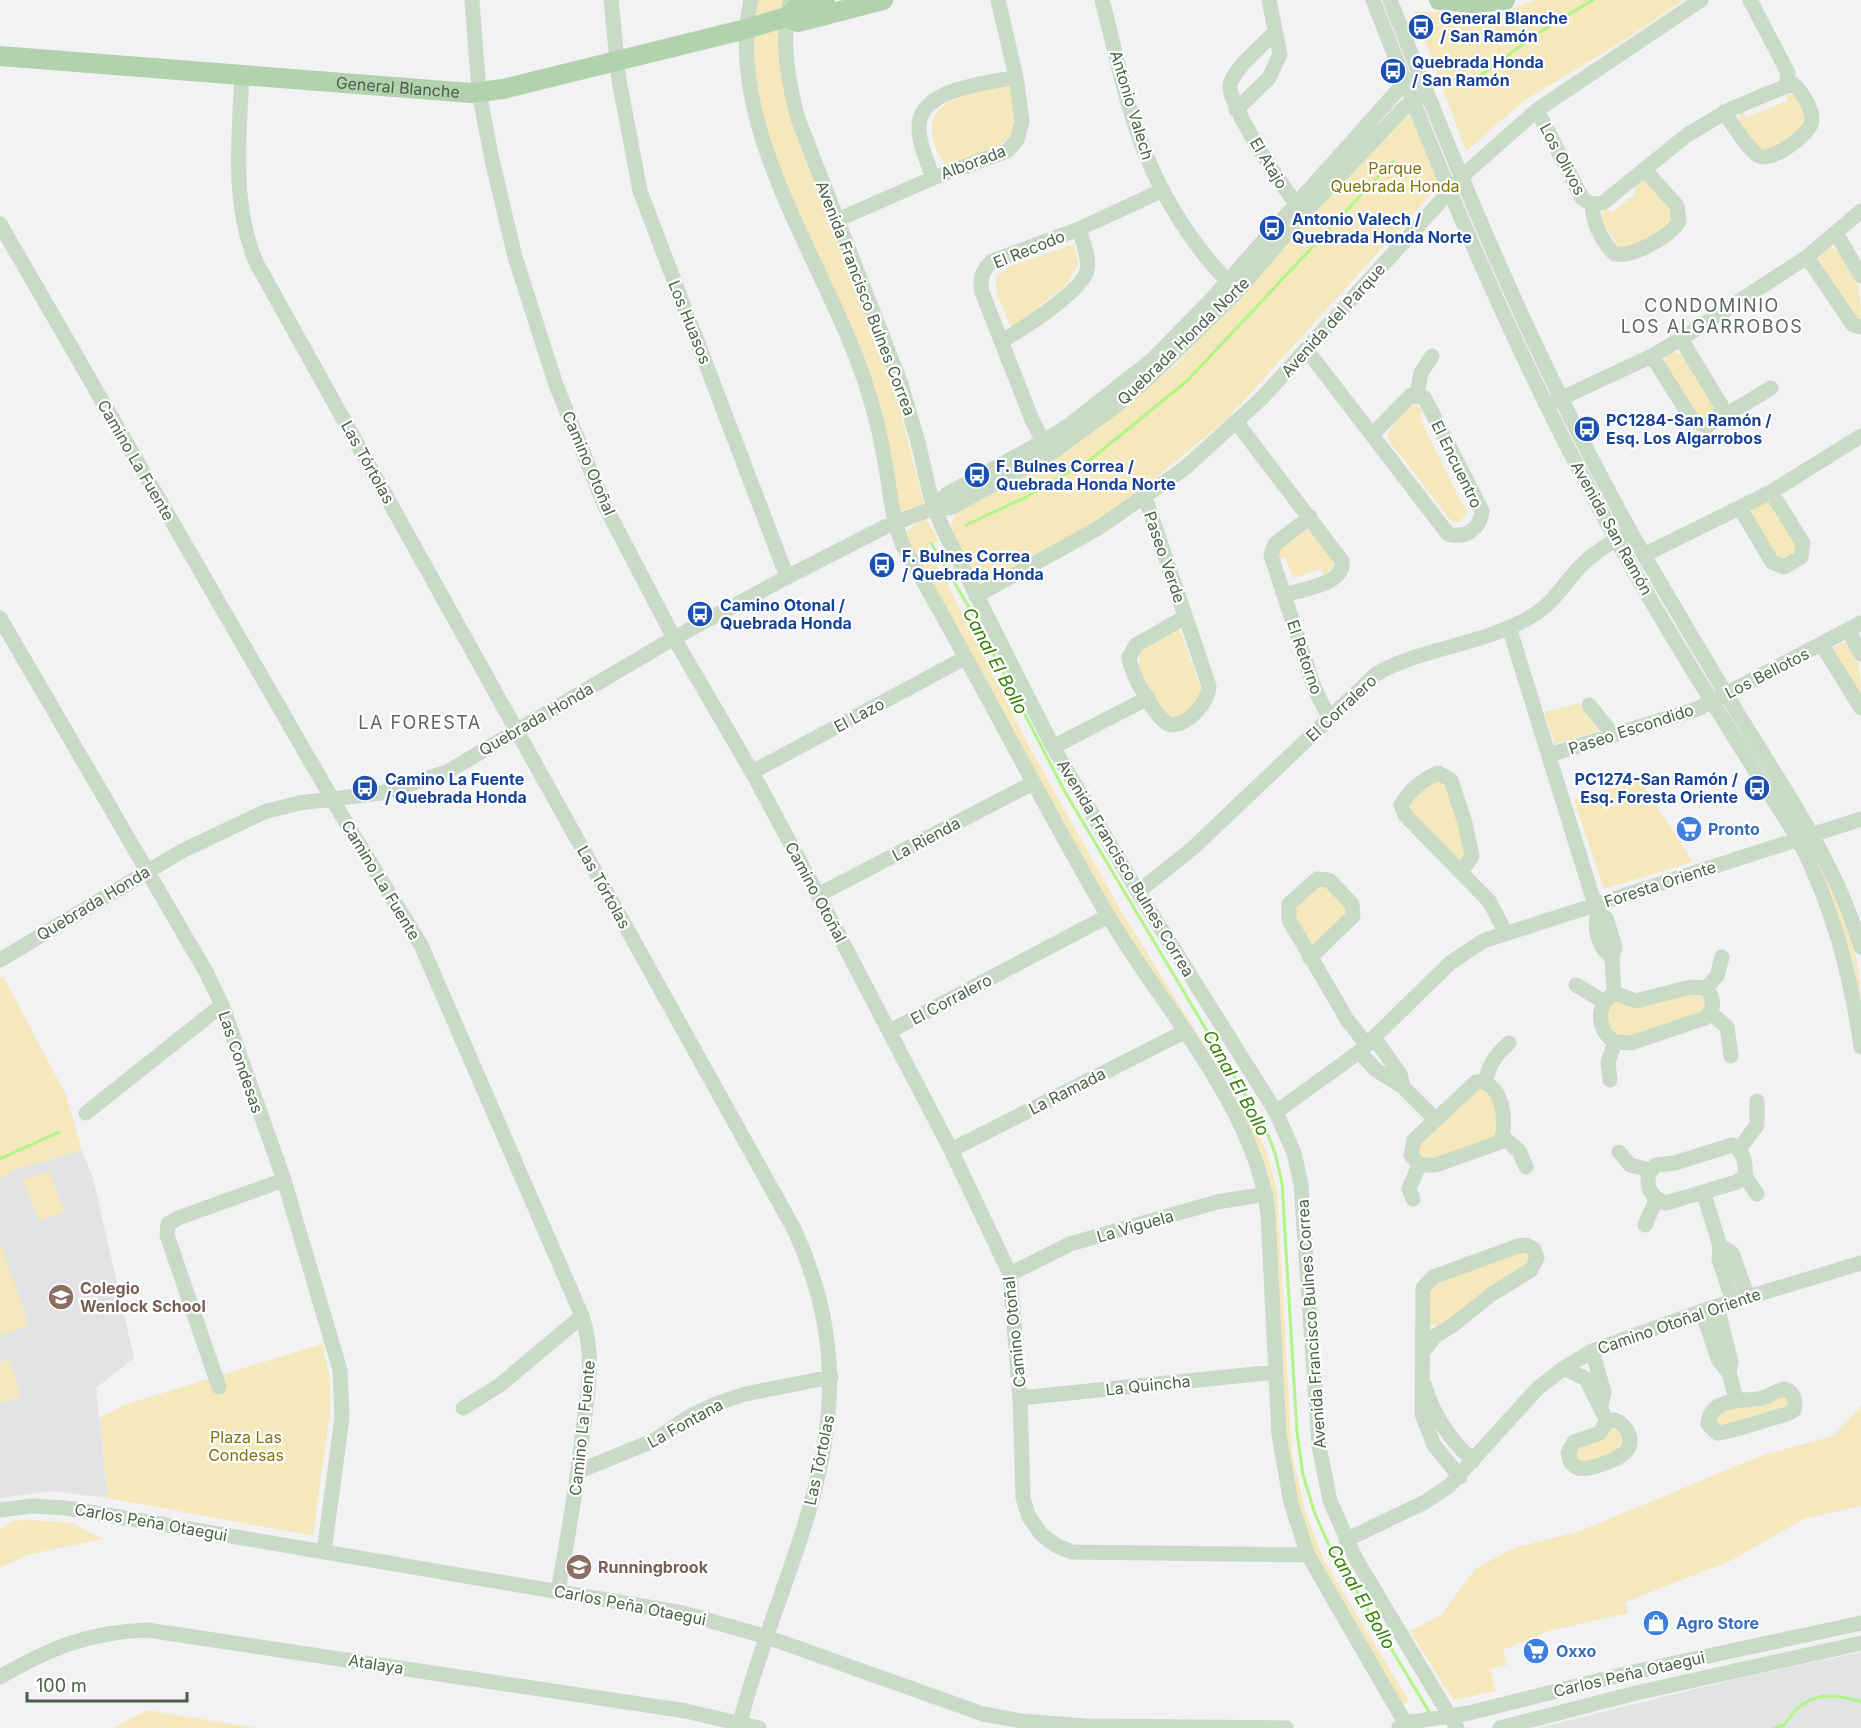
<svg xmlns="http://www.w3.org/2000/svg" width="1861" height="1728" font-family="Inter,sans-serif">
	<style>
		.education { fill: #e2e3e5 }
		.green { fill: #f4e8bc }
		.lines { fill: none; stroke-linecap: round; stroke-linejoin: round }
		.stream { stroke: #b1f586; stroke-width: 3 }
		.minor { stroke: #c9dac7; stroke-width: 15 }
		.major { stroke: #b2d2ae; stroke-width: 20 }
		.labels { text-anchor: middle; stroke-width: 4.5; stroke-linejoin: round; paint-order: stroke }
		.transit-label { font-size: 16px; font-weight: bold; fill: #164399; stroke: #fff; text-anchor: start }
		.street-label { font-size: 16px; fill: #4a6147; stroke: #fff }
		.park-label { font-size: 16px; fill: #7f740e; stroke: #fff }
		.shop-label { font-size: 16px; font-weight: bold; fill: #366cbe; stroke: #fff; text-anchor: start }
		.education-label { font-size: 16px; font-weight: bold; fill: #785e54; stroke: #fff; text-anchor: start }
		.neighbourhood-label { font-size: 18px; letter-spacing: 1.5px; fill: #5d675d; stroke: #fff }
		.water-label { font-size: 18px; font-style: italic; fill: #358006; stroke: #fff }
	</style>
	<rect width="100%" height="100%" fill="#f2f1f4"/>
	<path class="education" d="M82,1151L93,1178L134,1358L96,1388L108,1498L53,1491L0,1498V1179L15,1169Z
		M1861,1652V1728H1538L1740,1678Z"/>
	<path class="green" d="M758,0H785L779,42L886,356L924,504L897,513L888,462L763,124L751,72Z
		M1535,0H1684L1623,41L1525,100L1466,151L1414,11L1497,15Z
		M1009,81C1011,93 1016,107 1015,119C1014,151 970,157 945,165C906,103 962,95 1009,81Z
		M1785,94L1794,95C1799,103 1807,112 1805,122C1802,133 1776,148 1766,152C1754,146 1739,128 1739,114L1743,111L1747,117L1787,101Z
		M1413,116L1443,181L1227,419L1137,493L1070,538L980,588L950,528L956,513L1039,468L1098,429L1177,364L1397,120Z
		M1645,179L1669,208L1672,217C1666,233 1637,248 1620,249L1602,221V213L1606,208L1613,212L1635,194V187Z
		M1074,244L1078,264L1068,283L1012,329L998,297L995,278L1008,267Z
		M1830,247C1857,254 1861,297 1861,320L1855,318L1821,266L1819,258Z
		M1671,352L1684,355L1717,407L1711,419L1697,420L1665,364L1666,355Z
		M1409,405H1417L1421,410V421L1467,513L1459,523L1452,522L1389,441L1388,433Z
		M1768,502L1772,505L1796,544C1795,555 1785,561 1775,557L1752,516L1753,507Z
		M925,517L939,541L928,546L1032,752L1120,909L1254,1126L1267,1153L1277,1192L1292,1453L1305,1511L1323,1559L1409,1701L1401,1704L1325,1582L1286,1476L1274,1250L1249,1137L1110,915L904,534Z
		M1308,530L1313,532L1334,562L1333,567L1324,575L1321,569L1293,578L1285,557L1278,559L1279,549L1303,531Z
		M1179,628L1201,689C1198,703 1187,712 1174,718L1163,714C1154,696 1132,669 1141,649Z
		M1845,642C1861,656 1861,679 1861,699L1833,654L1834,647Z
		M1579,703L1598,731L1555,744L1544,712Z
		M1428,777L1450,785L1468,856L1463,866L1404,813Z
		M1640,780L1693,862L1604,889L1574,800Z
		M1807,843C1838,892 1861,946 1861,1005C1853,947 1831,896 1807,843Z
		M1334,884L1352,912L1313,954L1291,911L1320,885Z
		M3,976L66,1095L82,1151L15,1169L0,1179V978Z
		M1701,992L1709,1002L1702,1013L1622,1039C1608,1028 1606,1019 1608,1001Z
		M1481,1085L1495,1091L1497,1141L1427,1163L1418,1160L1417,1146Z
		M49,1171L64,1212L39,1221L23,1180Z
		M0,1242L29,1325L0,1336Z
		M1526,1249L1531,1262L1438,1326L1430,1324L1427,1298L1432,1285Z
		M322,1344L330,1378V1411L313,1536L108,1498L100,1418L124,1405Z
		M9,1359L21,1396L0,1403V1362Z
		M1786,1393L1790,1405L1725,1429L1712,1424L1718,1411Z
		M1861,1406V1506L1804,1519L1730,1561L1625,1602L1628,1613L1549,1631L1503,1650L1507,1665L1490,1669L1496,1691L1453,1700L1410,1631L1441,1615L1475,1569L1514,1548L1580,1531L1763,1455L1833,1436Z
		M1608,1424L1626,1435L1623,1451L1587,1465L1572,1461L1576,1446Z
		M30,1520L72,1523L103,1539L27,1555L0,1568V1530L11,1521Z
		M147,1710L256,1728H114Z"/>
	<g class="lines">
		<path class="stream" d="M1478,77L1540,32L1593,0
			M966,525L1026,497L1091,459L1187,381L1393,161
			M931,543L973,614L1065,792L1266,1130L1275,1153L1282,1183L1297,1432L1303,1475L1315,1514L1330,1547L1431,1715
			M0,1159L59,1132
			M1774,1728L1784,1725C1805,1693 1827,1691 1861,1702"/>
		<path class="minor" d="M472,0L479,92L492,160L515,257L556,385L604,504L674,638L752,772L818,895L951,1150L1010,1274L1020,1398L1023,1498L1029,1517L1041,1534L1055,1545L1072,1552L1308,1555
			M611,0L619,80L640,191L787,577
			M751,0C723,127 827,265 865,382C873,407 880,432 884,457C890,487 891,517 903,546C974,667 1036,793 1107,914C1161,1006 1257,1109 1268,1215L1279,1435L1291,1503L1308,1555L1408,1728
			M791,0C780,38 788,78 797,116L901,384L918,442L931,498L943,529L1053,747L1138,892L1276,1112L1294,1153L1301,1184L1319,1446L1330,1501L1356,1559L1457,1728
			M1102,0C1115,49 1125,102 1144,150C1162,197 1197,253 1234,287
			M1373,0C1436,162 1502,323 1583,477C1647,602 1724,721 1799,840C1833,909 1850,971 1861,1047
			M1390,0C1465,191 1543,379 1645,557C1680,617 1715,676 1751,735C1794,804 1838,870 1861,947
			M1275,32C1264,44 1232,70 1230,85C1227,102 1286,197 1302,208
			M242,75C239,136 231,206 257,264L794,1229C881,1418 787,1544 740,1722
			M1236,110L1269,78L1280,54L1269,0
			M1537,110L1582,198L1593,205L1604,202L1687,135L1731,109L1786,86L1788,73L1750,0
			M1724,112C1732,123 1748,150 1759,156C1772,162 1807,136 1811,124C1816,111 1799,87 1789,81
			M933,178C928,163 919,145 919,129C917,88 986,84 1016,77
			M1593,205C1591,220 1603,244 1615,254C1632,258 1671,236 1679,221L1677,206L1644,169
			M837,220L933,178L1007,151L1017,140L1022,121L1016,77L998,0
			M0,224L349,828L421,945L582,1316C595,1354 588,1391 583,1430C577,1484 568,1537 558,1591
			M1836,233L1861,276
			M1807,257L1853,325L1861,327
			M1002,341C1022,329 1083,291 1087,270C1090,257 1082,241 1079,229
			M1306,349L1448,534C1466,539 1480,529 1482,511L1424,397L1411,395L1374,433
			M1652,356L1693,421L1707,426L1719,418L1721,412V405L1681,339
			M1417,394L1421,373L1432,356
			M1553,402L1652,356L1681,339L1807,257L1861,211
			M1721,412H1731L1771,388
			M1237,423L1342,561C1345,585 1302,589 1284,595
			M1047,449L1032,420L982,292C979,280 982,270 992,261L1079,229L1163,190
			M1144,498L1148,506L1209,686C1208,703 1188,725 1171,725C1156,721 1130,672 1129,657L1136,645L1185,617
			M934,508L947,494L1044,441L1072,423L1152,360L1209,302L1398,90L1412,80
			M1740,508L1772,562L1784,567L1801,557L1803,543L1771,492
			M1310,517L1275,544L1271,555L1314,687L1329,718
			M1644,555L1771,492L1861,436
			M976,596L1097,529L1185,468L1262,398L1468,171L1537,110L1701,0
			M0,618L206,972L222,1005L284,1180L340,1370L342,1418L324,1552
			M1509,627L1595,905L1599,913L1606,918L1615,947L1612,958L1614,993
			M1848,630L1861,654
			M1822,645L1861,708
			M1589,705L1613,735
			M1053,747L1148,698
			M1549,755L1697,709L1861,623
			M752,772L965,658
			M1462,871L1472,856L1465,823L1451,780L1438,773C1423,779 1409,791 1401,805L1405,815L1489,901L1506,933
			M1138,892L1193,848L1376,674C1424,647 1483,645 1530,617C1552,605 1562,586 1578,569C1591,554 1609,544 1626,534
			M818,895L1033,783
			M1599,913C1592,928 1600,949 1612,958
			M1310,958L1353,916L1352,904L1329,880L1317,879L1289,904V920L1348,1021L1367,1045
			M0,960L182,851L264,812L299,803L381,793L447,772L674,638L787,577L887,526L934,508H950L1050,454L1116,406L1152,375L1233,296L1306,211L1405,107L1427,93
			M1576,985L1603,1001
			M1691,987L1706,988C1715,999 1715,1009 1705,1018L1631,1043L1615,1042C1597,1031 1595,1004 1614,993L1636,1001Z
			M1706,988L1717,976L1722,957
			M1711,1013L1727,1027L1731,1056
			M890,1031L1108,916
			M1375,1039L1400,1074L1403,1087
			M1359,1052L1376,1070L1403,1087L1434,1118
			M1610,1080L1608,1062L1615,1042
			M1476,1082C1502,1078 1509,1125 1500,1142L1436,1165H1419L1411,1155L1414,1140Z
			M1486,1083C1487,1066 1496,1054 1509,1043
			M1276,1112L1359,1052L1450,963L1483,941L1861,819
			M86,1113L222,1005
			M1503,1137L1519,1151L1526,1167
			M1732,1145C1744,1152 1746,1162 1745,1176L1737,1182L1666,1203C1649,1198 1641,1179 1656,1165L1675,1163Z
			M1739,1149L1757,1125V1101
			M951,1150L1184,1032
			M1619,1152L1630,1165L1650,1170
			M1745,1176L1757,1194
			M1704,1194L1720,1246L1719,1259L1733,1302
			M1413,1199L1409,1189L1419,1165
			M1645,1225L1656,1200
			M1720,1246L1732,1253L1748,1297
			M1010,1274L1070,1244L1217,1202L1266,1194
			M1717,1306L1731,1362L1729,1373L1736,1399
			M1702,1311L1718,1359L1729,1373
			M1424,1350L1435,1336L1453,1325L1492,1294L1531,1270L1537,1258L1534,1249L1526,1245L1518,1246L1433,1277L1423,1288L1422,1414L1434,1445L1460,1477
			M1592,1351L1604,1392L1601,1406
			M1564,1368L1586,1379L1607,1421
			M1425,1386C1434,1417 1450,1439 1473,1461
			M219,1387L167,1235L168,1224L178,1218L284,1180
			M1785,1389C1795,1393 1796,1400 1794,1410L1789,1413C1777,1417 1726,1433 1717,1433L1708,1424C1710,1396 1744,1402 1763,1398C1771,1395 1777,1390 1785,1389Z
			M1020,1398L1276,1372
			M463,1408L500,1385L582,1316
			M1615,1420C1628,1425 1637,1444 1623,1454C1616,1460 1588,1471 1578,1468C1575,1467 1573,1465 1571,1463L1568,1453L1574,1442L1600,1433L1607,1421Z
			M579,1471L653,1441L690,1416L718,1403L745,1394L831,1377
			M0,1510L32,1506L66,1508L683,1613L767,1637L983,1714L1021,1721L1086,1726L1286,1728
			M1346,1540L1425,1502L1449,1486L1538,1388L1564,1368L1592,1351L1702,1311L1861,1263
			M0,1677C50,1648 89,1632 147,1630L686,1711L759,1728
			M1399,1727L1405,1723L1469,1713L1629,1673L1861,1623
			M1500,1728L1636,1693L1861,1643"/>
		<g class="major">
			<path d="M1439,0L1473,3L1505,0"/>
			<path d="M786,17L798,22L883,0"/>
			<path id="s1" d="M0,56L471,93L503,89L746,29L786,17L799,7L825,0"/>
		</g>
	</g>
	<defs>
		<symbol id="bus-disc" viewBox="-11 -11 22 22"><circle r="9.5" fill="#1a4fb4" stroke="#fff"/><path d="M-5-6H5V4H4V6H2V4H-2V6H-4V4H-5ZM-3.5-4V0h7V-4ZM-3.5 1.2v1.5H-2V1.2ZM2 1.2v1.5H3.5V1.2Z" fill="#fff"/></symbol>
		<symbol id="supermarket-disc" viewBox="-11 -11 22 22"><circle r="9.5" fill="#3f7fe0" stroke="#fff"/><path d="M-6-5.5h2.5l.6 2H6L4.5 2H-2.5L-4.4-4H-6ZM-1.5 3.2a1.3 1.3 0 1 0 .1 0ZM3 3.2a1.3 1.3 0 1 0 .1 0Z" fill="#fff"/></symbol>
		<symbol id="school-disc" viewBox="-11 -11 22 22"><circle r="9.5" fill="#8d6e63" stroke="#fff"/><path d="M0-5L7-2L0 1L-7-2ZM-4 1L0 2.5L4 1V4Q0 6-4 4Z" fill="#fff"/></symbol>
		<symbol id="shop-disc" viewBox="-11 -11 22 22"><circle r="9.5" fill="#3f7fe0" stroke="#fff"/><path d="M-5-2.5h2.3a2.7 3.5 0 0 1 5.4 0H5L5.5 6h-11ZM-1.5-2.5h3a1.5 2.3 0 0 0-3 0Z" fill="#fff"/></symbol>
	</defs>
	<g fill-rule="evenodd">
		<use href="#bus-disc" x="1406" y="12" width="30" height="30"/>
		<use href="#bus-disc" x="1378" y="56" width="30" height="30"/>
		<use href="#bus-disc" x="1257" y="213" width="30" height="30"/>
		<use href="#bus-disc" x="1572" y="414" width="30" height="30"/>
		<use href="#bus-disc" x="962" y="460" width="30" height="30"/>
		<use href="#bus-disc" x="867" y="550" width="30" height="30"/>
		<use href="#bus-disc" x="685" y="599" width="30" height="30"/>
		<use href="#bus-disc" x="350" y="773" width="30" height="30"/>
		<use href="#bus-disc" x="1742" y="773" width="30" height="30"/>
		<use href="#supermarket-disc" x="1674" y="814" width="30" height="30"/>
		<use href="#school-disc" x="46" y="1282" width="30" height="30"/>
		<use href="#school-disc" x="564" y="1552" width="30" height="30"/>
		<use href="#shop-disc" x="1641" y="1608" width="30" height="30"/>
		<use href="#supermarket-disc" x="1521" y="1636" width="30" height="30"/>
	</g>
	<g class="labels">
		<g class="transit-label">
			<text x="1440" y="24">General Blanche<tspan x="1440" dy="18">/ San Ramón</tspan></text>
			<text x="1412" y="68">Quebrada Honda<tspan x="1412" dy="18">/ San Ramón</tspan></text>
			<text x="1292" y="225">Antonio Valech /<tspan x="1292" dy="18">Quebrada Honda Norte</tspan></text>
			<text x="1606" y="426">PC1284-San Ramón /<tspan x="1606" dy="18">Esq. Los Algarrobos</tspan></text>
			<text x="996" y="472">F. Bulnes Correa /<tspan x="996" dy="18">Quebrada Honda Norte</tspan></text>
			<text x="902" y="562">F. Bulnes Correa<tspan x="902" dy="18">/ Quebrada Honda</tspan></text>
			<text x="720" y="611">Camino Otonal /<tspan x="720" dy="18">Quebrada Honda</tspan></text>
			<text x="385" y="785">Camino La Fuente<tspan x="385" dy="18">/ Quebrada Honda</tspan></text>
			<text x="1738" y="785" text-anchor="end">PC1274-San Ramón /<tspan x="1738" dy="18">Esq. Foresta Oriente</tspan></text>
		</g>
		<g class="street-label">
			<text dy="6" stroke="none"><textPath href="#s1" startOffset="399">General Blanche</textPath></text>
			<text transform="translate(1132 105) rotate(73)" y="6">Antonio Valech</text>
			<text transform="translate(1563 159) rotate(62)" y="6">Los Olivos</text>
			<text transform="translate(973 162) rotate(-21)" y="6">Alborada</text>
			<text transform="translate(1269 163) rotate(59)" y="6">El Atajo</text>
			<text transform="translate(1029 249) rotate(-22)" y="6">El Recodo</text>
			<text transform="translate(866 298) rotate(69)" y="6">Avenida Francisco Bulnes Correa</text>
			<text transform="translate(1333 320) rotate(-48)" y="6">Avenida del Parque</text>
			<text transform="translate(690 322) rotate(68)" y="6">Los Huasos</text>
			<text transform="translate(1183 341) rotate(-44)" y="6">Quebrada Honda Norte</text>
			<text transform="translate(136 460) rotate(60)" y="6">Camino La Fuente</text>
			<text transform="translate(368 462) rotate(61)" y="6">Las Tórtolas</text>
			<text transform="translate(589 463) rotate(67)" y="6">Camino Otoñal</text>
			<text transform="translate(1457 464) rotate(64)" y="6">El Encuentro</text>
			<text transform="translate(1612 528) rotate(61)" y="6">Avenida San Ramón</text>
			<text transform="translate(1165 557) rotate(71)" y="6">Paseo Verde</text>
			<text transform="translate(1305 657) rotate(71)" y="6">El Retorno</text>
			<text transform="translate(1767 673) rotate(-27)" y="6">Los Bellotos</text>
			<text transform="translate(1341 708) rotate(-43)" y="6">El Corralero</text>
			<text transform="translate(859 715) rotate(-28)" y="6">El Lazo</text>
			<text transform="translate(536 719) rotate(-30)" y="6">Quebrada Honda</text>
			<text transform="translate(1631 729) rotate(-18)" y="6">Paseo Escondido</text>
			<text transform="translate(926 839) rotate(-28)" y="6">La Rienda</text>
			<text transform="translate(1126 868) rotate(59)" y="6">Avenida Francisco Bulnes Correa</text>
			<text transform="translate(381 880) rotate(59)" y="6">Camino La Fuente</text>
			<text transform="translate(1660 884) rotate(-18)" y="6">Foresta Oriente</text>
			<text transform="translate(604 887) rotate(61)" y="6">Las Tórtolas</text>
			<text transform="translate(816 892) rotate(62)" y="6">Camino Otoñal</text>
			<text transform="translate(93 903) rotate(-31)" y="6">Quebrada Honda</text>
			<text transform="translate(951 999) rotate(-28)" y="6">El Corralero</text>
			<text transform="translate(241 1062) rotate(71)" y="6">Las Condesas</text>
			<text transform="translate(1067 1091) rotate(-27)" y="6">La Ramada</text>
			<text transform="translate(1135 1226) rotate(-16)" y="6">La Viguela</text>
			<text transform="translate(1679 1321) rotate(-19)" y="6">Camino Otoñal Oriente</text>
			<text transform="translate(1311 1324) rotate(-94)" y="6">Avenida Francisco Bulnes Correa</text>
			<text transform="translate(1014 1332) rotate(-96)" y="6">Camino Otoñal</text>
			<text transform="translate(1148 1385) rotate(-6)" y="6">La Quincha</text>
			<text transform="translate(685 1423) rotate(-29)" y="6">La Fontana</text>
			<text transform="translate(582 1428) rotate(-84)" y="6">Camino La Fuente</text>
			<text transform="translate(819 1460) rotate(-78)" y="6">Las Tórtolas</text>
			<text transform="translate(151 1522) rotate(10)" y="6">Carlos Peña Otaegui</text>
			<text transform="translate(630 1605) rotate(11)" y="6">Carlos Peña Otaegui</text>
			<text transform="translate(376 1664) rotate(9)" y="6">Atalaya</text>
			<text transform="translate(1629 1674) rotate(-13)" y="6">Carlos Peña Otaegui</text>
		</g>
		<g class="park-label">
			<text x="1395" y="174">Parque<tspan x="1395" dy="18">Quebrada Honda</tspan></text>
			<text x="246" y="1443">Plaza Las<tspan x="246" dy="18">Condesas</tspan></text>
		</g>
		<g class="shop-label">
			<text x="1708" y="835">Pronto</text>
			<text x="1676" y="1629">Agro Store</text>
			<text x="1556" y="1657">Oxxo</text>
		</g>
		<g class="education-label">
			<text x="80" y="1294">Colegio<tspan x="80" dy="18">Wenlock School</tspan></text>
			<text x="598" y="1573">Runningbrook</text>
		</g>
		<g class="neighbourhood-label">
			<text x="1712" y="312">CONDOMINIO<tspan x="1712" dy="21">LOS ALGARROBOS</tspan></text>
			<text x="420" y="729">LA FORESTA</text>
		</g>
		<g class="water-label">
			<text transform="translate(995 661) rotate(62)" y="6">Canal El Bollo</text>
			<text transform="translate(1236 1083) rotate(61)" y="6">Canal El Bollo</text>
			<text transform="translate(1361 1597) rotate(60)" y="6">Canal El Bollo</text>
		</g>
	</g>
	<path d="M27 1692v9h160v-9" fill="none" stroke="#4a6147" stroke-width="3"/>
	<text x="36" y="1692" font-size="18" fill="#4a6147" stroke="#ffffff" stroke-width="4.5" paint-order="stroke">100 m</text>
</svg>
